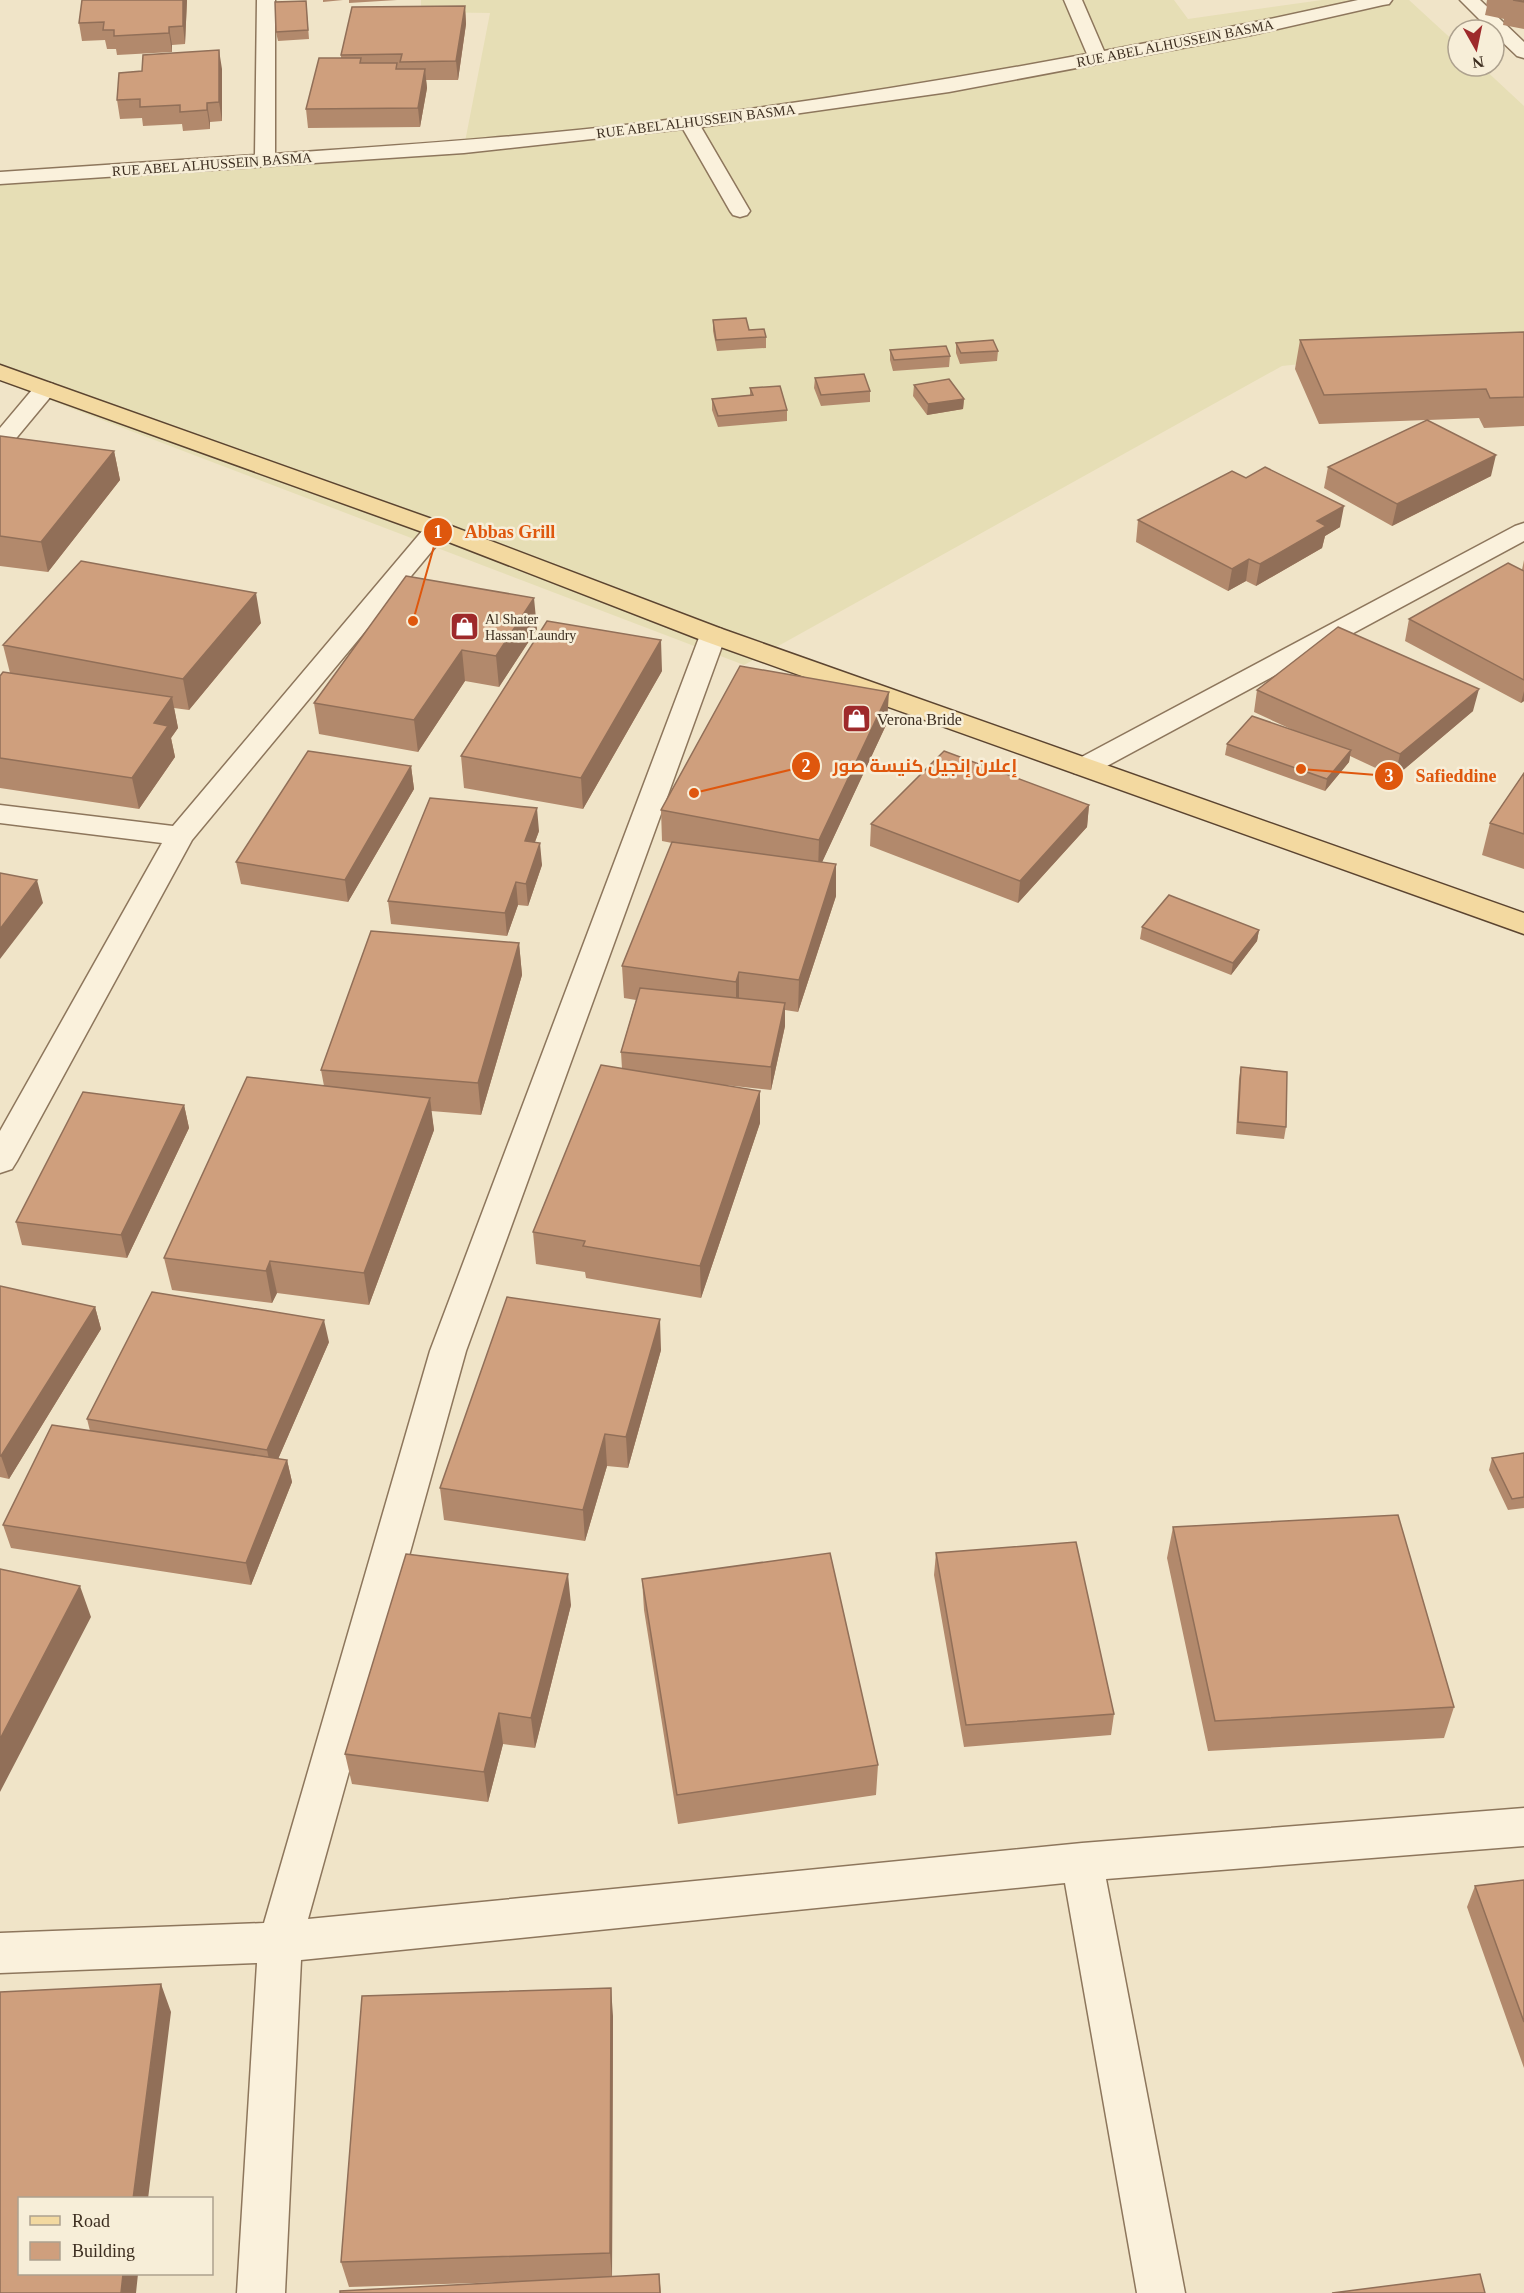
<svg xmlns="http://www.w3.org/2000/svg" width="1524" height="2293" font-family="'Times New Roman',Cairo,serif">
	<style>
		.farmland { fill: #e6deb5 }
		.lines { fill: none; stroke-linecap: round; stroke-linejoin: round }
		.minor-casing { stroke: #8d765c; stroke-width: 3 }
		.primary-casing { stroke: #5b4430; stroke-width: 3 }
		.minor { fill: #faf1dc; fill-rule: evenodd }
		.primary { fill: #f3d9a0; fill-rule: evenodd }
		.wall { fill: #b2896c }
		.shaded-wall { fill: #916f58 }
		.building { fill: #cf9f7d; stroke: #916f58; stroke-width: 1.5 }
		.labels { text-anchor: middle; stroke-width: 5; stroke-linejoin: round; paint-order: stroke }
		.far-street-label { font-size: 14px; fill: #3d2e20; stroke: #f7eed8 }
		.far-poi-label { font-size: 14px; fill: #3d2e20; stroke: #f7eed8; text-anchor: start }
		.poi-label { font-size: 16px; fill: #3d2e20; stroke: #f7eed8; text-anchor: start }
		.leader { fill: none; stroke: #df570d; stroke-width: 2 }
		.callout-dot { fill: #df570d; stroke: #f7eed8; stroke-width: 2 }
		.mark-label { font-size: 18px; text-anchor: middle; font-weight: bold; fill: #fff }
		.callout-label { font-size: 18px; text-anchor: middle; font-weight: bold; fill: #df570d; stroke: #f7eed8; stroke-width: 5; stroke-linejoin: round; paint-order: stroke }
	</style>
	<rect width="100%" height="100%" fill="#f0e4c8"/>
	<path class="farmland" d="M421,0H1174L1188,19L1322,0H1409L1458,45V66H1481L1524,106V340L1282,366L744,665L0,381V178L464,147L490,13L421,12Z"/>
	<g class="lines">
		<defs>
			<path id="minor" d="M257,0H275V154C401,145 526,137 651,122C797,104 943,81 1087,54L1064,0H1082L1104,51L1251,23L1358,0H1392L1389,4L1383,5L1251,35L949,92L701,127L750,211L747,215L740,217L733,215L730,211L683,129L464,153L0,184V172L255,155Z
				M1460,0H1480L1524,42V58L1517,56L1494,34V30H1490Z
				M45,382L53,384L57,389L8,448L0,450V428L37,384Z
				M437,522L446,524L449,529L446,534L192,840L17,1161L12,1169L0,1173V1131L162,843L0,823V805L173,826L428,524Z
				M1524,523V541L1094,773L1084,775L1074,773L1070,767L1074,761L1515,526Z
				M713,627L722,629L726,635L466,1351L308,1919L1082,1843L1524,1808V1846L1106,1879L1185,2293H1137L1065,1883L301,1960L285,2293H237L257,1963L0,1973V1933L264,1923L430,1351L700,635L704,629Z"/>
			<path id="primary" d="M0,365L446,524L722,629L1524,913V934L704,641L428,534L0,380Z"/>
		</defs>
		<use href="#minor" class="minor-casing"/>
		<use href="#primary" class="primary-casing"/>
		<use href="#minor" class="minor"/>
		<use href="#primary" class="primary"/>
	</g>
	<path class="wall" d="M82,0H187L185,44L172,45V52L117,55L116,49H107L105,40L82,41L79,23Z
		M323,0H343L323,2Z
		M349,0H397L349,3Z
		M1487,0H1524V29L1503,25L1504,19L1485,15L1487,6H1486Z
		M306,1L309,39L278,41L276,32Z
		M465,6L466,24L458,80H426L427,88L420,127L308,128L306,109L341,58V55Z
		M222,69V121L210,122V129L183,131L182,124L143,126L142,118L120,119L117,100Z
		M713,320L749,330L766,337V348L717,351L713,331Z
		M1524,332V426L1484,428L1479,418L1428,420L1491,476L1392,526L1324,488L1328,467L1427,420L1319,424L1295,369L1300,340Z
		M956,343L998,351L997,361L960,364L956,353Z
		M890,350L950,356L949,367L893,371L890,360Z
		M815,378L870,391V402L821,406L814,388Z
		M914,385L964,399L963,409L927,415L913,396Z
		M750,388L787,410V421L718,427L712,410V399L750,395Z
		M0,436L114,451L120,480L48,572L0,566Z
		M1138,520L1340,527L1325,536L1322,548L1256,586L1246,581L1228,591L1136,542Z
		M1524,560V701L1521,703L1405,641L1409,619L1522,570Z
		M406,576L537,629L499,687L465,681L418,752L319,734L314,703Z
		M261,623L189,710L174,708L178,728L171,738L175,757L139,809L0,788V676L10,673L3,645Z
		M662,671L583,809L464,788L461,756Z
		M1257,690L1473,711L1395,777L1350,756L1349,762L1325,791L1225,755L1227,744L1293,730L1254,712Z
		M887,723L822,862L836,896L798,1012L785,1010V1026L771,1090L725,1085L760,1123L701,1298L586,1278L585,1272L536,1264L533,1232L622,1069L621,1052L636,1000L624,998L622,966L672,843L662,841L661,810Z
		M411,766L414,789L348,902L241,884L236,862Z
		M1524,773V869L1482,855L1490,823Z
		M1089,805L1087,827L1018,903L870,846L871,824Z
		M539,831L535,842L542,865L528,906L518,905L507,936L391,924L388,901Z
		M1142,927L1259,930L1257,941L1231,975L1140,939Z
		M519,943L522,975L481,1115L431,1111L434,1130L369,1305L277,1293L272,1303L172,1290L164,1258L324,1086L321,1070Z
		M1241,1067L1286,1127L1284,1139L1236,1134L1239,1079Z
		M184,1105L189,1128L127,1258L22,1245L16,1222Z
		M0,1286L95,1307L101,1329L9,1479L0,1477Z
		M329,1342L278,1459L287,1460L292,1482L251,1585L11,1548L3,1525L90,1431L87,1419Z
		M661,1350L628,1468L607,1466L585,1541L444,1520L440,1488Z
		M1524,1453V1508L1508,1510L1489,1470L1492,1458Z
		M1173,1527L1454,1707L1444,1738L1208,1751L1167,1558Z
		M936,1553L1114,1714L1111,1735L964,1747L934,1575Z
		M642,1579L878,1765L876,1795L678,1824L644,1610Z
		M571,1605L535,1748L503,1744L488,1802L352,1784L345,1754Z
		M1524,1880V2068L1467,1907L1475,1886Z
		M613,2016L612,2277L659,2274L661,2293H340L507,2282L349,2287L341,2262Z"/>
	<path class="shaded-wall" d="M183,0H187L185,44L183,26Z
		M465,6L466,24L458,80L456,61Z
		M169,27L172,45V52L169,33Z
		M219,50L222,69V121L219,102Z
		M425,69L427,88L420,127L418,108Z
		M207,103L210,122V129L207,110Z
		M964,399L963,409L927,415L928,404Z
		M114,451L120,480L48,572L41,542Z
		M1496,455L1491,476L1392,526L1397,504Z
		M1344,506L1340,527L1325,536L1322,548L1256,586L1260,564L1317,521Z
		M1249,559L1246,581L1228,591L1232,569Z
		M256,593L261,623L189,710L183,679Z
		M534,598L537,629L499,687L496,656Z
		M661,640L662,671L583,809L581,778Z
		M462,650L465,681L418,752L414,720Z
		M1479,689L1473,711L1395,777L1400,754Z
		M1524,691V701L1521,703Z
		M889,692L887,723L818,871L819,840Z
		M172,697L178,728L171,738L175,757L139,809L132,778L154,723Z
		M1351,750L1349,762L1325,791L1327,779Z
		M411,766L414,789L348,902L345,880Z
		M1089,805L1087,827L1018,903L1020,881Z
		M537,808L539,831L527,863L525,841Z
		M540,843L542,865L528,906L526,884Z
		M836,864V896L798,1012L799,980Z
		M37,880L43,903L0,959V929Z
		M516,882L518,905L507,936L505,913Z
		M1259,930L1257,941L1231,975L1233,963Z
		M519,943L522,975L481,1115L478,1083Z
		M739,972V1004L736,1014V982Z
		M785,1003V1026L771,1090V1067Z
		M760,1091V1123L701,1298L700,1266Z
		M430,1098L434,1130L369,1305L364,1273Z
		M184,1105L189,1128L127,1258L121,1235Z
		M270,1261L277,1293L272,1303L266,1271Z
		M95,1307L101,1329L9,1479L1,1456Z
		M660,1319L661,1350L628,1468L626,1437Z
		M324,1320L329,1342L272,1473L267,1450Z
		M605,1434L607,1466L585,1541L583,1510Z
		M287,1460L292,1482L251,1585L246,1563Z
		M568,1574L571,1605L535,1748L531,1718Z
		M80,1586L91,1617L0,1792V1739Z
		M499,1713L503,1744L488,1802L484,1772Z
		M161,1984L171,2012L148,2199H133Z
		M611,1988L613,2016L612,2279L610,2253Z
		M123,2274H138L136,2293H121Z"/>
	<path class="building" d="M82,0H183V26L169,27V33L114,36V30H103L104,22L79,23Z
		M1513,0H1524V2Z
		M306,1L308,30L276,32L275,2Z
		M465,6L456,61L400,62L402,54L341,55L352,7Z
		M219,50V102L207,103V110L180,112V105L140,107V99L117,100L119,73L142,71L143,55Z
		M319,58H361L360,63H397L396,69H425L418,108L306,109Z
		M746,318L749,330L764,329L766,337L716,340L713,320Z
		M1524,332V397L1490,398L1486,389L1324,395L1300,340Z
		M993,340L998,351L961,353L956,343Z
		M946,346L950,356L894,360L890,350Z
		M864,374L870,391L821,395L815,378Z
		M949,379L964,399L928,404L914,385Z
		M780,386L787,410L718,416L712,399L753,395L750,388Z
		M1427,420L1496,455L1397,504L1328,467Z
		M0,436L114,451L41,542L0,536Z
		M1265,467L1344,506L1317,521L1326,526L1260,564L1249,559L1232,569L1138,520L1232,471L1246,478Z
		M81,561L256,593L183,679L3,645Z
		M1508,563L1524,571V680L1409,619Z
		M406,576L534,598L496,656L462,650L414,720L314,703Z
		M547,621L661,640L581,778L461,756Z
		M1338,627L1479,689L1400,754L1257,690Z
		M740,666L889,692L819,840L661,810Z
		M3,672L172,697L154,723L168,726L132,778L0,758V676Z
		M1252,716L1351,750L1327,779L1227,744Z
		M308,751L411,766L345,880L236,862Z
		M944,751L1089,805L1020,881L871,824Z
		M1524,773V834L1490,823Z
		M430,798L537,808L525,841L540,843L526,884L516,882L505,913L388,901Z
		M672,842L836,864L799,980L739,972L736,982L622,966Z
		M0,873L37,880L0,929Z
		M1169,895L1259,930L1233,963L1142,927Z
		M371,931L519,943L478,1083L321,1070Z
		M640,988L785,1003L771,1067L621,1052Z
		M601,1065L760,1091L700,1266L583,1246L585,1241L533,1232Z
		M1241,1067L1287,1072L1286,1127L1238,1122Z
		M247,1077L430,1098L364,1273L270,1261L266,1271L164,1258Z
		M83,1092L184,1105L121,1235L16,1222Z
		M0,1286L95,1307L1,1456H0Z
		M152,1292L324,1320L267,1450L87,1419Z
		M507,1297L660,1319L626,1437L605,1434L583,1510L440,1488Z
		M52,1425L287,1460L246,1563L3,1525Z
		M1524,1453V1497L1512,1499L1492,1458Z
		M1398,1515L1454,1707L1215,1721L1173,1527Z
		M1076,1542L1114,1714L966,1725L936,1553Z
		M830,1553L878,1765L677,1795L642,1579Z
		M406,1554L568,1574L531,1718L499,1713L484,1772L345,1754Z
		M0,1569L80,1586L0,1739Z
		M1524,1880V2022L1475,1886Z
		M161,1984L133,2199H20V2274H123L121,2293H0V1992Z
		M611,1988L610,2253L341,2262L362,1996Z
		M659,2274L660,2293H340V2291Z
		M1480,2274L1485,2293H1332Z"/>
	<defs>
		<symbol id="shop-square" viewBox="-11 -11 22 22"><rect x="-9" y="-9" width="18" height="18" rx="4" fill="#9e2a2b" stroke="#f7eed8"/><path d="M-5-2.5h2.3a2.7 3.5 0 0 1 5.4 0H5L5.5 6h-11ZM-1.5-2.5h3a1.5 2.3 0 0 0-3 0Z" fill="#fff"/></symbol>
	</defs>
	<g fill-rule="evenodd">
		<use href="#shop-square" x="448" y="610" width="33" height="33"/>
		<use href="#shop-square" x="840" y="702" width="33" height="33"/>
	</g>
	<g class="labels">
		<g class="far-street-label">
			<text transform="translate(1175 43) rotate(-11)" y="5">RUE ABEL ALHUSSEIN BASMA</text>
			<text transform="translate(696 121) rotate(-7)" y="5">RUE ABEL ALHUSSEIN BASMA</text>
			<text transform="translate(212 164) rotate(-4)" y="5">RUE ABEL ALHUSSEIN BASMA</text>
		</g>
		<g class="far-poi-label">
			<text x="485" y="624">Al Shater<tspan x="485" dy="16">Hassan Laundry</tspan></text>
		</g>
		<g class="poi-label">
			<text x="877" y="725">Verona Bride</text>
		</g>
	</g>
	<path class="leader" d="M413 621L438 532M694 793L806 766M1301 769L1389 776"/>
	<g class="callout-dot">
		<circle cx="413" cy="621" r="6"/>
		<circle cx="694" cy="793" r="6"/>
		<circle cx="1301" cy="769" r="6"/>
		<circle cx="438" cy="532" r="15"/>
		<circle cx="806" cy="766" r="15"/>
		<circle cx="1389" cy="776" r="15"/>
	</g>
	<g class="mark-label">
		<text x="438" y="538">1</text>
		<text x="806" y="772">2</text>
		<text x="1389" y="782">3</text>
	</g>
	<g class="callout-label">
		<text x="510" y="538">Abbas Grill</text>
		<text x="925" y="772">إعلان إنجيل كنيسة صور</text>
		<text x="1456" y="782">Safieddine</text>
	</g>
	<rect x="18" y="2197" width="195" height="78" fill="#f7eed8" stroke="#ada18e" stroke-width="1.5"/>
	<rect x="30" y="2216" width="30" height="9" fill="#f3d9a0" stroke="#ada18e" stroke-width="1.5"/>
	<text x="72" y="2227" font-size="18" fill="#3d2e20">Road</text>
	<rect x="30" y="2242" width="30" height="18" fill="#cf9f7d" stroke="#ada18e" stroke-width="1.5"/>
	<text x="72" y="2257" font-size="18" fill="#3d2e20">Building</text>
	<g transform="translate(1476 48) rotate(171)"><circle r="28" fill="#f7eed8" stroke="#ada18e" stroke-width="1.5"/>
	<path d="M0-4.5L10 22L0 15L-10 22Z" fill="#9e2a2b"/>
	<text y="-9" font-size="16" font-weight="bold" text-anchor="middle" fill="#3d2e20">N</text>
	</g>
</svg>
